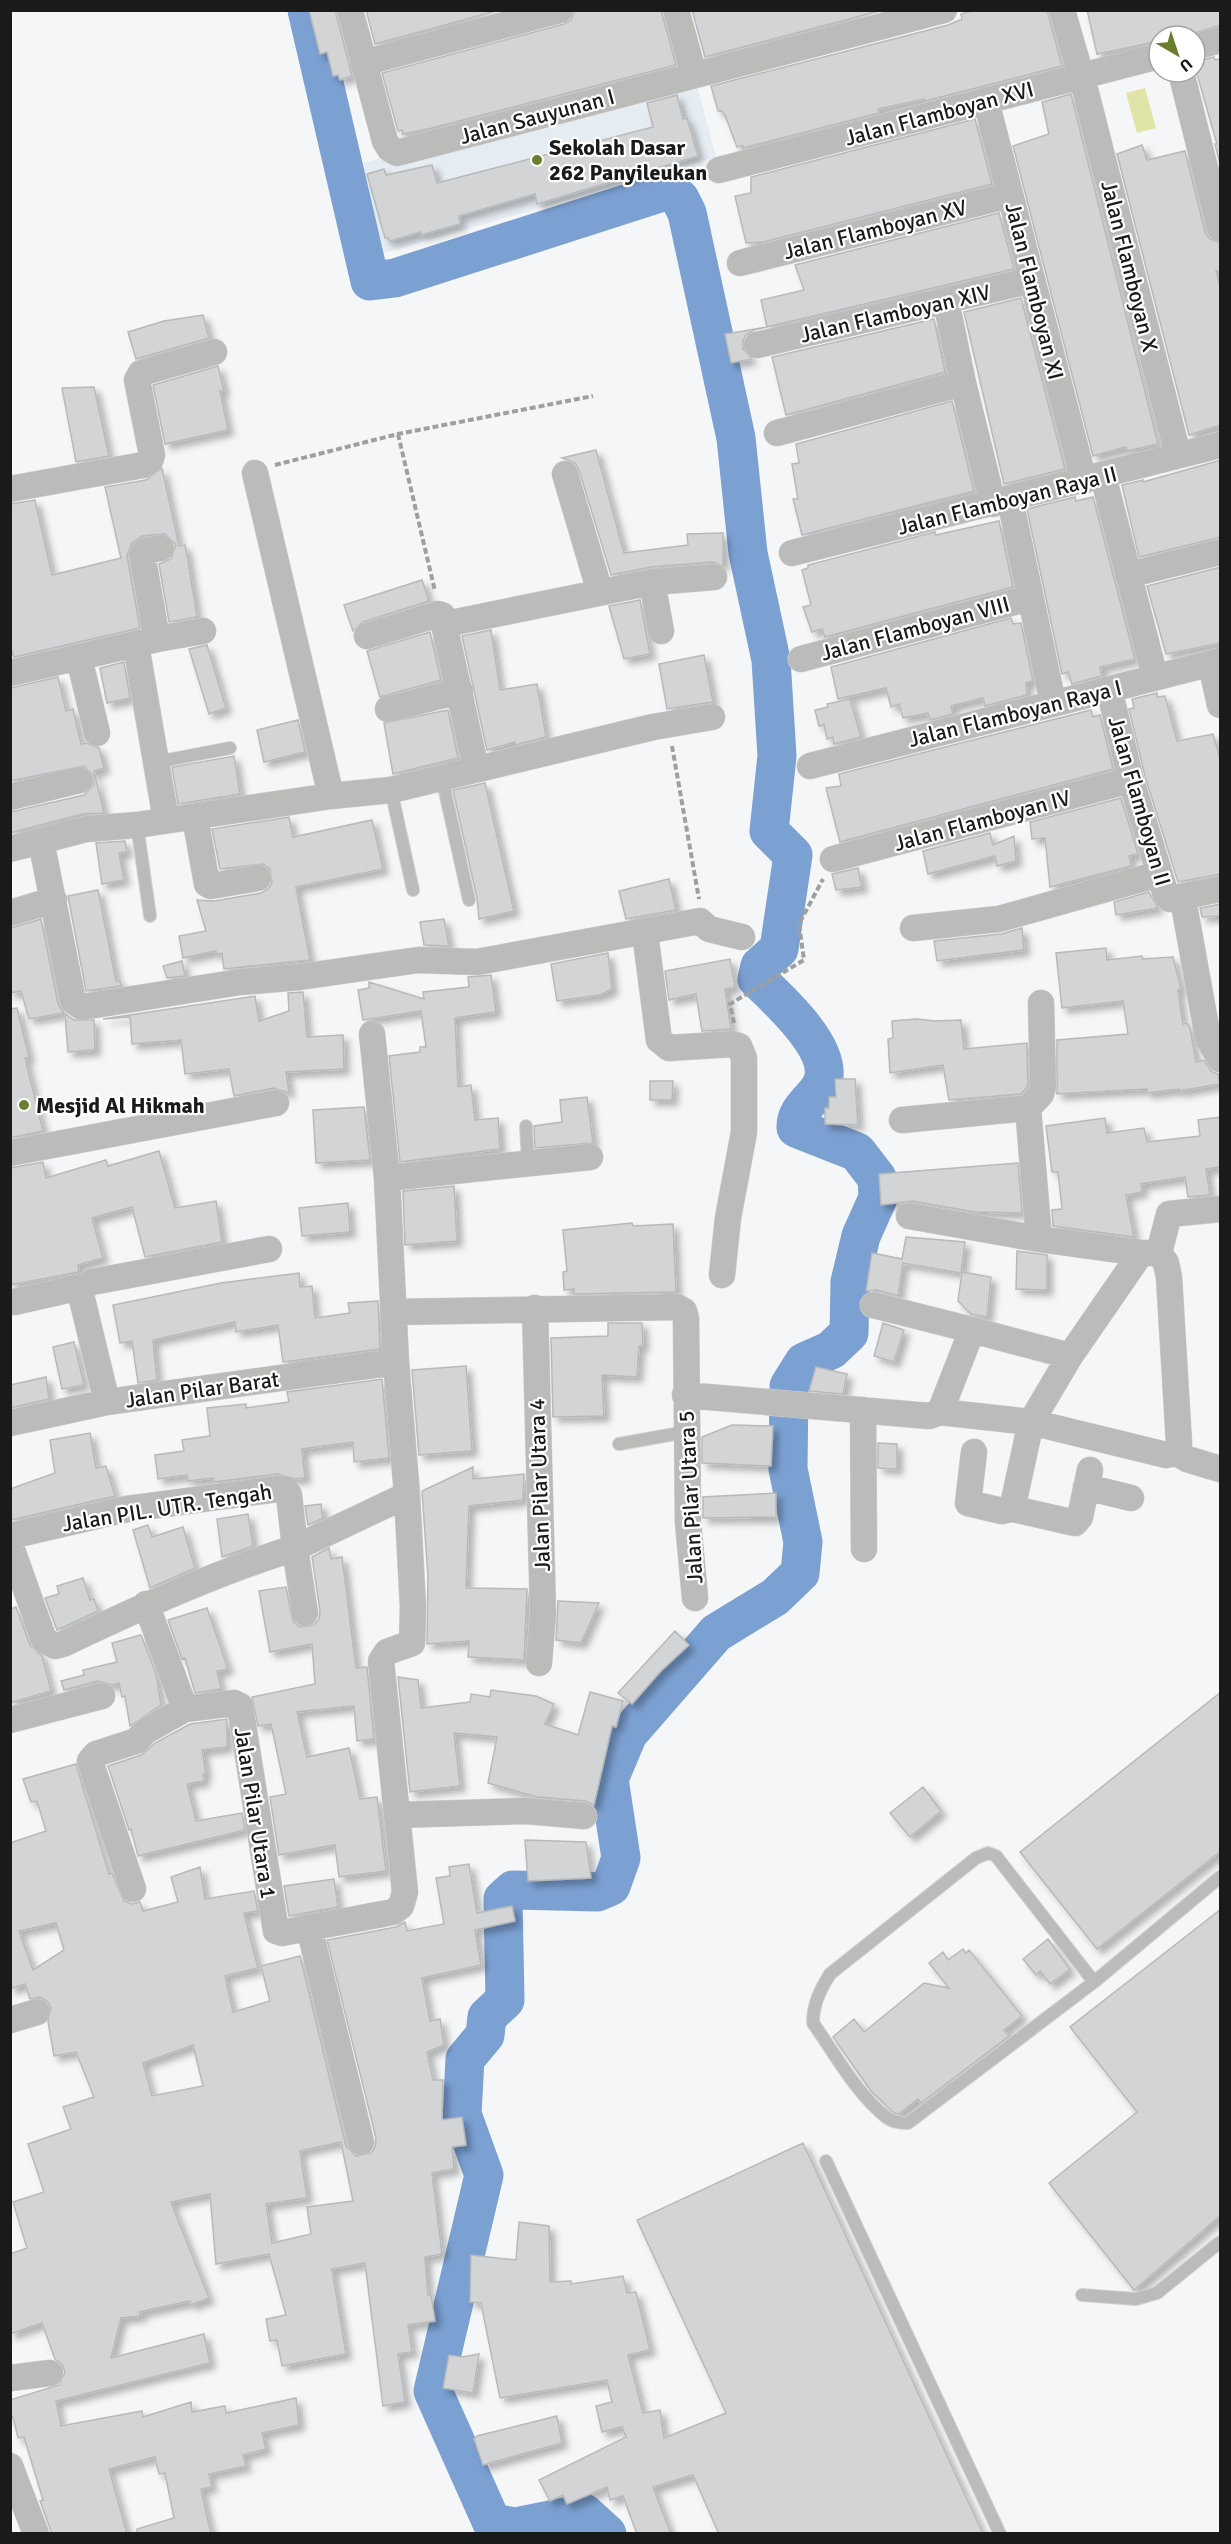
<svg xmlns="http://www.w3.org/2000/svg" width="1231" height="2544" font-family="Signika,sans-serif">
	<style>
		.built { fill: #e5ecf2 }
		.green { fill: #e1e4a7 }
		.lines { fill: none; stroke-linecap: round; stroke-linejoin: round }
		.river { stroke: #7ba0d2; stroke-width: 39 }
		.building { fill: #d3d4d5; stroke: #b8b9ba; stroke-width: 1.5; fill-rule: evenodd; filter: url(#shadow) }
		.lane-casing { stroke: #d2d3d4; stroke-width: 14 }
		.street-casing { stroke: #d2d3d4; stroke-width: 27 }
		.path { stroke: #9e9f9f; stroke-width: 4; stroke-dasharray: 6 3; stroke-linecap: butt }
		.lane { stroke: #bbbbba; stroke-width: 12 }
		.street { stroke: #bbbbba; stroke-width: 26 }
		.poi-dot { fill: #6b7e2e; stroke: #fff; stroke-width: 2 }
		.labels { text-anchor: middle; stroke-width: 4.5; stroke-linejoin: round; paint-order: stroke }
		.street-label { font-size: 22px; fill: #191a1a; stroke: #fff }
		.poi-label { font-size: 22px; font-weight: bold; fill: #191a1a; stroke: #fff; text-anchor: start }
	</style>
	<defs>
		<filter id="shadow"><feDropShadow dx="5.5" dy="5.5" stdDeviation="3" flood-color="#0004"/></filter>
	</defs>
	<rect width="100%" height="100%" fill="#f5f6f7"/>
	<path class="built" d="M694,75L716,157L384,253L359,164Z"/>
	<path class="green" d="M1145,88L1156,128L1137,133L1126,93Z"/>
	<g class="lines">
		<path class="river" d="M307,10L370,281L395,278L669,190L680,199L687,213L736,438L748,553L771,660L777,756L769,831L793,855L779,949L760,966L757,979C778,999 833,1048 823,1081C817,1099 795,1107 796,1128L857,1152L877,1178L878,1198L861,1236L850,1282L849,1333L831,1350L804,1362L789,1386L788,1469L803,1542L800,1573L775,1597L716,1633L628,1734L609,1779L621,1858L611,1886L597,1892L513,1890L503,1899L505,2000L487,2017L485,2035L465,2059L462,2114L484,2175L433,2391L492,2523L515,2527L584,2513L607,2534"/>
	</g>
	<path class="building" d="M309,10H335L352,76L340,80L338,75L333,76L327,52L320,54Z
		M366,10H500L375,44Z
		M575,10H661L676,65L432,128L403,134L402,130L398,131L382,73L564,24L571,20Z
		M692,10H883L705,57Z
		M975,10H1047L1062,66L925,101L924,99L878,109L879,113L743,148V146L737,147L725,115L722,111H718L711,86L948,25L962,19L961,14Z
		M1087,10H1221V25L1185,36H1159V39L1146,44L1097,54Z
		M1214,57L1215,60L1221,59V168L1215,144H1217L1195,67V62Z
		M1071,94L1158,444L1127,451L1126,447L1093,456L1013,146L1049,134L1042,102Z
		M677,95L683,119L687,118L698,156L537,204L535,194L459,216L460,224L421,235V232L390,241L388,238H385L367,174L384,169L386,175L432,165L437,183L653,127L647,103Z
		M975,119L992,184L763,242L746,243L735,196L751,193V177Z
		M1142,145L1147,160L1185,151L1205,232L1210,239L1221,243V271H1216L1221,290V425L1189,435L1117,154Z
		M999,213L1014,269L754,330L746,335L743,341V349L752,359L731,363L725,334L767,327L761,300L804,290L795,265Z
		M1021,298L1065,469L1004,484L964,312Z
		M203,315L209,338L136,359L128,332L164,321Z
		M934,319L945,372L786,415L772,357Z
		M218,366L224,391H220L228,430L165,444L153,385Z
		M94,387L109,456L76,462L62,388Z
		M952,401L974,491L802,535L793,499H798L792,464L799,463L796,444Z
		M596,450L624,553L688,545L687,534L723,533V566L713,562L651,567L611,575L579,470L575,463L562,458Z
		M1221,460V537L1139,557L1122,485L1143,480V482Z
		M162,468L179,546L185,545L187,555L197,617L169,622L159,564L171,559L176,545L165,534L142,536L131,544L127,556L140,628L14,657L10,646V504L35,500L52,575L121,558L105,487L146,480Z
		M1075,497L1076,501L1093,497L1135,659L1100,667L1102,676L1072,684L1068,672L1062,674L1027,509Z
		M999,521L1013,587L825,637L822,629L812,632L803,607L811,605L802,570L808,568V565L935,532L936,535Z
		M1221,567V643L1166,654L1147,586Z
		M422,580L429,601L363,622L353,631L344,605Z
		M640,600L650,654L624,659L609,606Z
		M1011,618L1013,624L1021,623L1033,681L1026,683L1027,695L985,706L983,698L951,706L953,714L930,720L928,713L903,718L899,704L891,707L886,688L838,699L831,667Z
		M491,630L500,690L537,684L546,737L515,745V742L487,750L462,636Z
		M430,632L441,680L380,697L367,651Z
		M207,645L226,708L209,714L189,649Z
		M704,655L713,702L667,709L659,664Z
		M124,662L130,698L107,703L100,668Z
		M58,677L66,711L73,709L81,744L86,743L99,748L104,768L94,771L104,813L82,814L10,833V812L84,795L94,785V776L84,766L10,781V688Z
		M1157,693V697L1165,696L1177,741L1213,734L1221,762V874L1178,882L1145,776L1129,709L1134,708L1132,699Z
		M850,699L861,737L834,744L833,737L827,739L824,725L819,726L815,710L828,707L827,704Z
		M448,710L458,758L393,774L384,723Z
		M1091,710L1093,717L1100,715L1113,769L840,842L826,788L841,786L839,774Z
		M298,720L305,752L264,762L257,730Z
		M234,756L240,794L178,804L172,767Z
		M485,783L514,911L479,919L477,898L453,790Z
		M1121,798L1138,854L1129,856L1131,866L1050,887L1045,838L1032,839L1030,822Z
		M289,817L293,837L372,820L383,869L296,887L310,960L224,969L222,953L216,954V951L183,958L179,936L206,931L197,900L214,901L261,893L268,889L272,883L270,869L263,864L220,869L212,829Z
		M990,833L993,845L1014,836L1016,861L997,866L995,856L928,874L923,851Z
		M125,841L127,852L119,853L124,880L102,884L96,843Z
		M858,868L862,887L836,890L832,874Z
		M669,879L676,910L626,919L619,891Z
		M98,890L116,981H120L121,986L86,991L68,896Z
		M1149,892L1158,908L1116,915L1114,902Z
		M1221,904V916L1202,917L1200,908Z
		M41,919L58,1004L64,1013L29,1019L21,991L10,993V928Z
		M444,919L449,946L424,945L420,922Z
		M1022,928L1024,950L937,961L934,941L1001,934Z
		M1106,948L1107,960L1142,956L1143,959L1173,957L1181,989L1178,990L1183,1024L1187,1023L1190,1028L1196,1062L1204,1060L1212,1072L1218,1074L1220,1084L1179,1091V1089L1147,1093V1089L1057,1094V1040L1128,1034L1123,1001L1062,1008L1056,953Z
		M608,953L612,989L600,995L557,1001L551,964Z
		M730,959L735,987L725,989L731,1029L702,1031L696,994L669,1000L665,971Z
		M182,961L185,976L167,978L163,966Z
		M491,975L496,1012L455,1018L458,1087L471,1085L475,1120L498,1118L500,1149L400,1162L389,1056L420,1052V1047H426L421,1011L363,1020L358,990L369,988V982L424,999L423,992L469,987L468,977Z
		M303,992L307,1037L343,1035L344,1069L286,1072L289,1092H286L274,1088L234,1096L229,1069L185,1074L181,1040L132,1044L130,1017L103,1019L255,996L259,1021L289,1011L288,993Z
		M17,1008L29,1057L25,1058L43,1131L10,1138V1009Z
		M65,1014L74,1020H94L95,1050L68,1052Z
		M917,1019L935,1021L961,1020L964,1049L1027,1043L1028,1086L1021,1094L949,1100L943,1065L890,1073L888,1039L893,1038L892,1021Z
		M835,1079H855L858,1125L825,1124V1108H829V1097H836Z
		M650,1081H673L672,1100H650Z
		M587,1097L593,1143L535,1148L534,1126L562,1122L560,1100Z
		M364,1107L370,1160L316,1163L313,1110Z
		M1221,1117V1167L1206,1169L1210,1195L1188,1197L1185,1177L1141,1184L1142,1192L1126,1195L1134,1237L1053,1226L1052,1210L1062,1209L1058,1172H1052L1046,1126L1105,1118L1107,1133L1144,1128L1147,1142L1200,1136L1198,1120Z
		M159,1151L175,1208L216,1201L222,1242L145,1257L132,1207L92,1218L103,1258L78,1265L79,1272L10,1285V1168L43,1162L46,1178L106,1160L108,1166Z
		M1018,1163L1022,1213L975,1212L912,1201L881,1205L879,1174Z
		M454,1186L457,1241L405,1245L403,1191Z
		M348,1203L350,1232L302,1236L299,1208Z
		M632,1223L633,1226L673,1224L676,1292L574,1294V1289L564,1290L563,1272L567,1271L563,1230Z
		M906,1237L965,1242L961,1273L903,1263L898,1296L877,1290L866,1291L872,1253L902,1259Z
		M1017,1251L1047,1255V1290L1016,1289Z
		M962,1272L991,1277L987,1317L971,1314L958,1301Z
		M299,1273L300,1287L312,1286L315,1318L350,1313L348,1303L378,1301L380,1349L283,1362L278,1325L236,1332L235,1322L153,1340L157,1380L138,1383L132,1341L120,1343L113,1305L221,1283Z
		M608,1323H642L643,1346H639L637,1377L602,1375L604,1416L553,1417L551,1338L608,1336Z
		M883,1323L904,1330L894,1362L874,1356Z
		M74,1342L84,1385L62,1389L53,1347Z
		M466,1366L472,1451L419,1455L412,1370Z
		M816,1367L847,1374L843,1394L809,1391Z
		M46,1377L49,1399L10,1408V1385Z
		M382,1379L389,1458L354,1462L353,1442L302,1449L305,1478L295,1479L278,1474L214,1482L213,1478L188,1481L187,1475L158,1479L155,1455L184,1451L182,1440L210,1436L207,1408L246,1404V1408L289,1402L287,1392Z
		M732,1425L773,1426L771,1466L702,1463V1437Z
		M90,1433L96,1468L106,1466L115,1496L11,1520L10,1489L55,1473L50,1440Z
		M878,1443L897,1444V1469L878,1468Z
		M473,1467V1479L524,1474L523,1500L469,1506L466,1588L527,1589L524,1660L468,1657L469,1641L427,1644L428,1577L422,1491Z
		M776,1493V1517L703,1518V1497Z
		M321,1504L323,1518L308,1525L305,1506Z
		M248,1514L253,1546L222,1557L217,1519Z
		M148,1525L152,1537L183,1527L195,1568L150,1588L133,1530Z
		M329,1548L331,1559L342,1557L356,1668L367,1667L374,1739L357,1741L354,1706L297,1712L307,1757L349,1748L360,1799L377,1797L386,1871L339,1877L335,1845L279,1855L270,1797L286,1794L271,1724L258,1726L252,1697L315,1684L312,1644L270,1652L259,1591L286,1587L293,1622L300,1627L314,1625L319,1619L320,1611L312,1557Z
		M83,1578L90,1600L94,1599L98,1611L57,1630L45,1598L59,1594L57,1586Z
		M558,1601L599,1603L581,1643L556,1640Z
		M16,1607L30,1645L42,1656L51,1691L10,1703V1609Z
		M207,1608L228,1669L217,1671L221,1689L195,1693L185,1658L182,1659L168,1620Z
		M675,1631L689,1645L661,1671L632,1704L618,1693Z
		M141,1635L156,1674L161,1705L130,1726L125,1696L122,1697L119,1683L112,1685L98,1681L64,1690L61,1681L84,1675L83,1670L117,1662L112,1643Z
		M398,1677L418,1680L421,1708L470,1702L471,1694L490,1697L491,1690L536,1696L554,1704L545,1724L578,1735L590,1692L623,1701L616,1727L612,1726L594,1805L585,1801L537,1797L488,1783L497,1737L454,1733L460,1786L410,1792Z
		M1221,1692V1851L1097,1949L1020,1852Z
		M227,1719V1747L202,1750L206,1774H203L204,1781L187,1784L196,1821L242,1813L245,1830L138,1856L131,1829L129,1830L108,1766L141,1755L155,1743L190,1724Z
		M76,1764L109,1874L112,1873L124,1901L131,1904L140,1902L143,1911L178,1902L171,1877L200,1867L205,1899L254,1891L258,1911L244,1913L258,1968L225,1976L233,2012L270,2001L261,1966L300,1956L346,2146L356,2156L371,2153L375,2147L376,2138L327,1940L396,1927L405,1922L407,1931L444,1924L436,1878L450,1876L449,1867L469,1864L477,1913L512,1906L515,1921L475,1930L481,1965L422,1978L430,2021L440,2019L444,2045L427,2052L433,2080H443L442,2120L462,2117L466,2145L452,2147L454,2169L432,2173L442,2254L425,2257L428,2295H431L435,2321L408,2325L412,2352L398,2354L405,2402L383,2406L365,2263L332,2269L346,2354L282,2366L277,2340L270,2341L266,2319L286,2315L269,2254L216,2264L210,2194L171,2202L209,2298L191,2305L190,2301L139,2312L141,2316L121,2318L111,2358L204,2334L210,2363L56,2401L61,2426L142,2411L143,2417L191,2402L192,2412L225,2406L226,2413L296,2398L299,2425L262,2433L266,2449L243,2455L246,2466L209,2474L212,2487L201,2489L211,2534H137V2529L174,2518L165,2473L159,2474L155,2457L109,2469L127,2534H52L40,2501L43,2500L24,2437L18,2438L13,2417L10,2418V2400L59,2385L65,2372L62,2364L55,2359L42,2323L10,2334V2254L27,2248L13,2202L44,2192L28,2144L71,2129L63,2107L94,2097L76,2052L54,2056L48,2022L51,2008L48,2002L40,1997L30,1999L25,1984L10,1989V1843L46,1831L37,1801L31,1802L23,1779ZM56,1923L64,1950L33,1970L19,1931ZM193,2045L203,2086L152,2096L143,2063ZM341,2142L353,2201L307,2207L311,2234L272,2243L266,2204L307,2198L300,2151Z
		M923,1787L941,1811L910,1837L890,1813Z
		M525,1840L586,1842L591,1878L528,1881Z
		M334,1879L338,1907L289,1916L284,1886Z
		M1221,1909V2215L1134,2290L1049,2183L1137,2112L1070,2027Z
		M1048,1939L1070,1969L1050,1984L1040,1971L1036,1975L1023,1959Z
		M963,1949L966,1953L969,1950L1022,2016L1004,2030L1009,2036L921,2103L918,2099L899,2114L894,2113L871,2091L833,2037L854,2019L864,2032L924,1983L949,1988L929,1963L943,1952L948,1960Z
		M803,2143L983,2534H719L693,2475L653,2487L671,2534H637L623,2496L610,2500L607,2487L567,2504L563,2495L550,2501L539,2480L626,2437L622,2427L602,2432L596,2406L612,2402L607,2380L500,2398L481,2303L470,2302L471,2255L516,2260L519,2222L549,2226L550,2282L571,2281V2284L623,2276L627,2293L636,2292L650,2350L628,2355L643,2413L660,2410L664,2438L726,2413L637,2220Z
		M479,2354L473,2393L443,2388L449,2355L462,2357Z
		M557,2416L562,2443L483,2465L474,2439L477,2436Z"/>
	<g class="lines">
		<defs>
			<path id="lane" d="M157,762L230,748
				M442,778L469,900
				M391,790L413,890
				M137,825L150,916
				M526,1126L528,1162
				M619,1444L686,1432
				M1094,1982L996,1856L988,1853L976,1858L830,1974C820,1990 813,2004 813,2023C835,2054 856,2093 886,2117C892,2122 900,2123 908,2123L1094,1982L1220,1877
				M826,2161L1000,2534
				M1082,2295L1136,2299L1157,2293L1220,2242"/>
			<path id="street" d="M350,10L385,141L390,149L397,153L944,10
				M676,10L694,75
				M1062,10L1086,93L1178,455
				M1195,47L1220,40
				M363,63L560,10
				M1181,72L1220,228
				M986,101L1084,481
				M719,170L1159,56
				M740,263L1010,195
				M946,301L963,383L993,504
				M757,345L1032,280
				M777,433L963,383
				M255,473L331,796
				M565,474L600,592
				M1103,476L1155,677
				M10,489L143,465L150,461L152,455L137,380L141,373L214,352
				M1010,500L1053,703
				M792,553L1220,445
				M1128,575L1220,552
				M652,582L661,631
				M446,624L652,582L714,577
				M367,636L438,614L442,615L476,769
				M157,639L142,554L145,551L161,548
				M136,645L166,820
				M79,658L97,733
				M801,659L1029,598
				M1211,664L1220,705
				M10,673L157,639L203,631
				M1109,689L1131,780L1166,895L1170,899L1220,889
				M388,709L460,691
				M810,766L1220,661
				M10,797L80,780
				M195,817L207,884L211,886L258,878
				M41,841L73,1001L82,1007L240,982L300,977L418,960L477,962L700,921L709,929L742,937
				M10,849L86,829L137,825L331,796L391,790L653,727L712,717
				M833,859L1131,780
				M1183,899L1208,1038L1220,1059
				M10,913L54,900
				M913,928L999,919L1159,874
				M645,933L659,1040L669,1048L733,1044L739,1046L744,1058V1132L728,1218L722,1275
				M902,1120L1028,1108
				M10,1153L276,1103
				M387,1178L590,1157
				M909,1216L1039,1239L1141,1253
				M1039,1239L1028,1108L1041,1094L1043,1087L1041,1003
				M1159,1253L1166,1263L1169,1277L1179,1443L1177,1453
				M1159,1253L1169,1214L1220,1209
				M14,1302L85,1286
				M873,1305L972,1330
				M535,1308L543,1613L539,1663
				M394,1312L677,1307L684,1311L686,1319L688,1522L695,1598
				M685,1395L929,1416L940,1412L1031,1422L1166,1455L1177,1453
				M107,1402L81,1295L85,1286L92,1282L269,1249
				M863,1410L864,1549
				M940,1412L972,1330L1070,1356
				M10,1423L107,1402L396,1362
				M974,1452L968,1503L1002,1511L1015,1508
				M1177,1453L1187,1459L1220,1469
				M1090,1470L1080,1517L1075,1523L1018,1510L1013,1505L1031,1422L1070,1356L1141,1253H1159
				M1086,1487L1131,1498
				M10,1536L127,1509L278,1489H285L289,1495L295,1548C215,1573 139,1608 63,1644L55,1646L44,1640L10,1544
				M146,1604L185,1709L234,1703L240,1706L276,1931L282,1933L393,1912L401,1906L405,1892L381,1661L387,1652L412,1643L413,1607L407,1495L396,1362L387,1178L372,1034
				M305,1613L295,1548L407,1495
				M10,1720L102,1696
				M397,1815L526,1811L584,1816
				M133,1889L90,1761L96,1754L136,1741L146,1731L185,1709
				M309,1927L361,2142
				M10,2020L37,2012
				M10,2378L50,2373
				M10,2466L36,2534"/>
		</defs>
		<use href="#lane" class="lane-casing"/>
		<use href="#street" class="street-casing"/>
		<path class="path" d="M398,434L435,591
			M275,465L398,434L593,396
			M672,746L699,899
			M734,1023L730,1004L804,960L799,924L823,879"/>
		<use href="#lane" class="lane"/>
		<use href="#street" class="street"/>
	</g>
	<g class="poi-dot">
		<circle cx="537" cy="160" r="6"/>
		<circle cx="24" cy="1105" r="6"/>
	</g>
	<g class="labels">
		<g class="street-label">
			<text transform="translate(939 113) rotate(-15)" y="8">Jalan Flamboyan XVI</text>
			<text transform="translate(537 116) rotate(-15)" y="8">Jalan Sauyunan I</text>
			<text transform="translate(875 229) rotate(-14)" y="8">Jalan Flamboyan XV</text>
			<text transform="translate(1130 266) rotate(76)" y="8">Jalan Flamboyan X</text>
			<text transform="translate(1035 291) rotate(76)" y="8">Jalan Flamboyan XI</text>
			<text transform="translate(895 313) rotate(-13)" y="8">Jalan Flamboyan XIV</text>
			<text transform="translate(1007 500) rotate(-14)" y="8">Jalan Flamboyan Raya II</text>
			<text transform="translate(915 628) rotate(-15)" y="8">Jalan Flamboyan VIII</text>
			<text transform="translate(1015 713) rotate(-14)" y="8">Jalan Flamboyan Raya I</text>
			<text transform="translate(1140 801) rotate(74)" y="8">Jalan Flamboyan II</text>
			<text transform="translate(982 820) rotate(-15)" y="8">Jalan Flamboyan IV</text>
			<text transform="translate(202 1389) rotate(-8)" y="8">Jalan Pilar Barat</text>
			<text transform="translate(539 1485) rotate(-92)" y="8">Jalan Pilar Utara 4</text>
			<text transform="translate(690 1497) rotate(-93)" y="8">Jalan Pilar Utara 5</text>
			<text transform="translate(167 1507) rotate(-9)" y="8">Jalan PIL. UTR. Tengah</text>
			<text transform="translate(256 1813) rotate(81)" y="8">Jalan Pilar Utara 1</text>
		</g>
		<g class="poi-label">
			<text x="549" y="155">Sekolah Dasar<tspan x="549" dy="25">262 Panyileukan</tspan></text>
			<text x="36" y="1113">Mesjid Al Hikmah</text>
		</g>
	</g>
	<rect width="1231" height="2544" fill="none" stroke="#191a1a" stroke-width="24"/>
	<g transform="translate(1177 54) rotate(141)"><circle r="28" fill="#ffffff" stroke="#a3a3a3" stroke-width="1.5"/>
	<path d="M0-4.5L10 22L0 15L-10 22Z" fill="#6b7e2e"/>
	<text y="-9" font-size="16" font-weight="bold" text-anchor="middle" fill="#191a1a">U</text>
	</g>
</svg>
